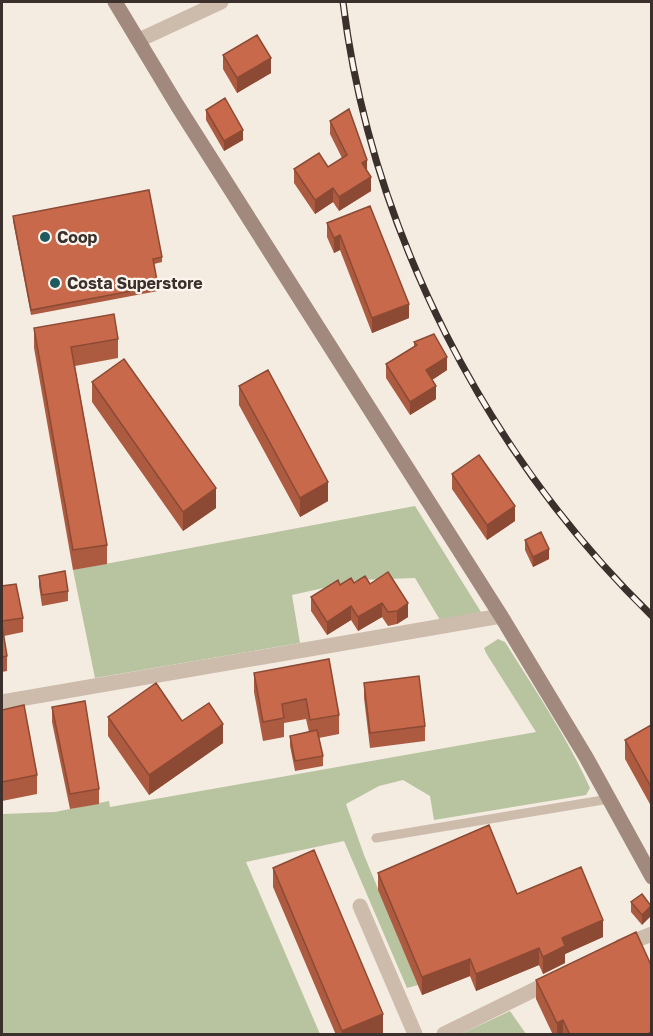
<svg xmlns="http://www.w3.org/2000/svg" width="653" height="1036" font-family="'Golos Text',sans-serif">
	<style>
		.green { fill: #b8c4a0 }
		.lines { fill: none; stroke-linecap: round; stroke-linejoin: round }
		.lane { stroke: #cdbbac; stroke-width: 9 }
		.street { stroke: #cdbbac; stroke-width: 15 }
		.secondary { stroke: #a18a7d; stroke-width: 15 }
		.rail-casing { stroke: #3b302b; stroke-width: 7 }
		.rail { stroke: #fbf5ee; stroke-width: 4.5; stroke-dasharray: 14; stroke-linecap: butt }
		.wall { fill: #ac5a40 }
		.shaded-wall { fill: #8c4a34 }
		.building { fill: #c8694b; stroke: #8c4a34; stroke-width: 1.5 }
		.poi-dot { fill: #1f5a5e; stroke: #fbf5ee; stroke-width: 2 }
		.labels { text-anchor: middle; stroke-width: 4.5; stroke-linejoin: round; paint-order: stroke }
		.poi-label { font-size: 16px; font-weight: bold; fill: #3b302b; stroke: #fbf5ee; text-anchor: start }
	</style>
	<rect width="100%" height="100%" fill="#f4ebe1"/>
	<path class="green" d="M415,506L481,612L440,620L415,578L359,580L292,595L300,643L95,678L73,570Z
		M498,639L505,642C535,690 567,737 590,788L586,795L434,820L430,796L403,780L379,786L346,804L364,855L418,985L407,988L344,841L246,862L320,1034H2V814L55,812L109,801L110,807L536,732L486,653L484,648Z
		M510,1011L526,1034H461Z"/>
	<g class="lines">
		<path class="lane" d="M376,838L609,799"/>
		<path class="street" d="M139,40L221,2
			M2,702L501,616
			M360,906L415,1034
			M621,946L652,934
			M444,1034L554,980"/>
		<path class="secondary" d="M115,2L177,105L501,616L586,757L652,877"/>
		<defs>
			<path id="rail" d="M343,2C371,231 487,455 652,616"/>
		</defs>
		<use href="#rail" class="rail-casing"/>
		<use href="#rail" class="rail"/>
	</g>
	<path class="wall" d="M223,55L271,73L237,93L223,69Z
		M206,110L243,140L224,151L206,120Z
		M330,121L367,171L371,191L339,211L333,202L315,214L294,183V169L328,167L342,158L330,134Z
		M370,206L409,318L372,333L340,250L334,253L327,237V223Z
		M13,216L162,257V262L154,264L158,286V291L31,315L13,221Z
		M34,328L118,339V358L75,366L107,545V564L73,570L34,348Z
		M414,342L447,370L432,380L436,399L410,415L386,378V364L414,347Z
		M92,382L216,508L183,531L92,402Z
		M239,386L328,501L300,517L239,405Z
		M452,474L515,521L487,540L452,489Z
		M525,540L549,559L533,567L525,550Z
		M39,576L68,591V601L42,606L39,586Z
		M354,583L370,584L408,617L397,624L388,626L382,617L358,631L351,620L327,635L311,611V597L340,585Z
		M2,586L23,618V632L4,636L7,656V671L2,672Z
		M254,673L339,715V734L319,738L323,756V766L295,771L290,746V736L309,732L306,719L284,723V737L263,741L254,692Z
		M364,683L425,726V741L370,748L364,698Z
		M52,707L99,789V804L70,809L52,722Z
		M2,710L37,775V794L2,801Z
		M108,717L182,721L223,743L149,795L108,736Z
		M651,725V806L625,759V740Z
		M273,868L383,1033L380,1035H336L273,887Z
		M378,873L517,894L603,937L565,954V963L543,974L539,965L476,991L470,976L422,995L378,890Z
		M642,894V925L631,912V902Z
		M536,980L651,1035H553L536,999Z"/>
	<path class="shaded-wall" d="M271,58V73L237,93V78Z
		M243,130V140L224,151V141Z
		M367,160V173L362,163Z
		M371,177V191L339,211V197Z
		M333,188V202L315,214V200Z
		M340,235V250L334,253V238Z
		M409,304V318L372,333V318Z
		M447,357V370L426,384V370Z
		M436,386V399L410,415V402Z
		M2,397H3V412H2Z
		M328,482V501L300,517V498Z
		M216,488V508L183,531V512Z
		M515,506V521L487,540V525Z
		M549,549V559L533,567V557Z
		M382,603V617L358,631V617Z
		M408,603V617L397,624V611Z
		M351,606V620L327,635V622Z
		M223,724V743L149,795V775Z
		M651,906V916L642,925V915Z
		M603,920V937L565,954V963L543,974V957L562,938Z
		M539,948V965L476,991V974Z
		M470,959V976L422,995V977Z
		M383,1014V1033L380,1035H342V1031Z
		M563,1020V1035H557V1023Z"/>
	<path class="building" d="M257,35L271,58L237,78L223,55Z
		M225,98L243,130L224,141L206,110Z
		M349,109L367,160L362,163L371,177L339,197L333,188L315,200L294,169L319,153L328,167L347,155L330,121Z
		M149,190L162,257L153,259L158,286L31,310L13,216Z
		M370,206L409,304L372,318L340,235L334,238L327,223Z
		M114,314L118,339L71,347L107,545L73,550L34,328Z
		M434,334L447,357L426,370L436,386L410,402L386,364L417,345L414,342Z
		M124,359L216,488L183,512L92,382Z
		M268,370L328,482L300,498L239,386Z
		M479,455L515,506L487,525L452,474Z
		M541,532L549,549L533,557L525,540Z
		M65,571L68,591L42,595L39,576Z
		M388,572L408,603L397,611L388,612L382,603L358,617L351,606L327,622L311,597L338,580L340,585L351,578L354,583L365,576L370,584Z
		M16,584L23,618L2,621V586Z
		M2,625L7,656L2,657Z
		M329,659L339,715L310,720L306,699L282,704L284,718L263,722L254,673Z
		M419,676L425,726L370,733L364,683Z
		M156,683L182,721L209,703L223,724L149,775L108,717Z
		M85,701L99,789L70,794L52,707Z
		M24,705L37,775L2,782V710Z
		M651,725V787L625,740Z
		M317,730L323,756L295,761L290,736Z
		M489,825L517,894L581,867L603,920L562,938L565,946L543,957L539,948L476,974L470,959L422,977L378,873Z
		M314,850L383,1014L342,1031L273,868Z
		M642,894L651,906L642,915L631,902Z
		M636,932L651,965V1032L646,1035H570L563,1020L557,1023L536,980Z"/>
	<g class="poi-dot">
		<circle cx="45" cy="237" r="6"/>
		<circle cx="55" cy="283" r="6"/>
	</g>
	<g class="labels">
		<g class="poi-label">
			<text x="57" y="243">Coop</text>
			<text x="67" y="289">Costa Superstore</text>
		</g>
	</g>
	<rect width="653" height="1036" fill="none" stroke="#3b302b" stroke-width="6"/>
</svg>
